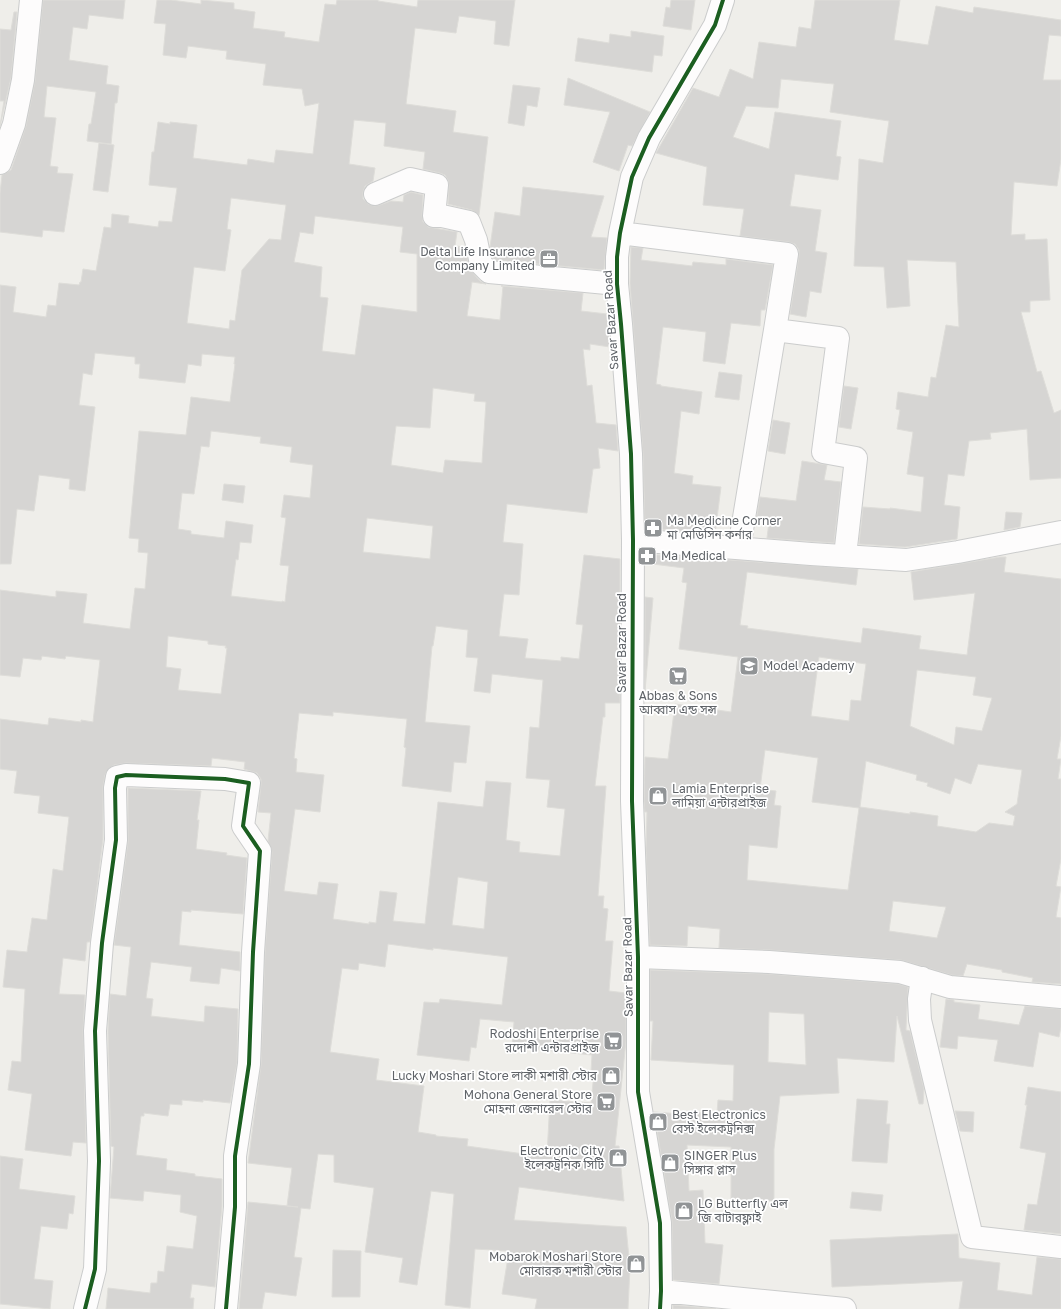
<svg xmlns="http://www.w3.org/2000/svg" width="1061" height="1309" font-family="'Golos Text','Noto Sans Bengali',sans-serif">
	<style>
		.building { fill: #d6d5d3; stroke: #deddd9; fill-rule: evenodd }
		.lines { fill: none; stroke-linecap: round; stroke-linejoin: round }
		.minor-casing { stroke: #cbcccc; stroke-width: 24 }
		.minor { stroke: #fdfcfc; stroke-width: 22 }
		.cycleway-casing { stroke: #fff; stroke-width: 6 }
		.cycleway { stroke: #1b5e20; stroke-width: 4 }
		.labels { text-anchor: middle; stroke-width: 3.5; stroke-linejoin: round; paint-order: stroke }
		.poi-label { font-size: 12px; fill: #5f6368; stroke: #fff; text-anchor: start }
		.street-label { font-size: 12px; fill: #5f6368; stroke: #fff }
	</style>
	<rect width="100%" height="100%" fill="#efeeea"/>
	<path class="building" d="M43,0H125L123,19L89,15L87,29L73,27L69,60L108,66L106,84L119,86L117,103H115L111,144L87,141L89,124H91L96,92L47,86L44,117L56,118L50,166L58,167L57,173L73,174L64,232L43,230L42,237L0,232V193L2,175L11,170L26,126L35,81Z
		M157,0H171L201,4V0L234,3V9L255,12L253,28L285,32L284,37L319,42L325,4L336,5L337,0H378V1L417,7L418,0H515L509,46L494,44L496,21L459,16L456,33L415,28L406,104L456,111L453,132L488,137L479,215L472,210L448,204L449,186L448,180L445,175L440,173L423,169L425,152L384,146L386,123L354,120L349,164L375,168L373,181L365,186L363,192V199L368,204L374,206L380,205L391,201L403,202L404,195L411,192L423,195L422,215L423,222L428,227L457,232L455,246L465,247L469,267L472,272L480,281L486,284L472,282L467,316L500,320L503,286H501L583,293L581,311L607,314L610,347L590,344V350L583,349L587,386L592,385L596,423L616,425L618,451L598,448L600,468L593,469L587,513L507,504L503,542L523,544L519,595L504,594L499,636L528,639L525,658L561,661V657L579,659L583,625L576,624L584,555L620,559V703H605V717H603L595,786H606L598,896H604L603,908L608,909L605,941H613L609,991L626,993V1041L615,1146H619L624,1201L519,1187L514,1220L626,1227L630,1268L628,1309H535L537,1299L502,1294L509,1251L475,1249L470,1308L445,1305L454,1194L431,1191L417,1285L399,1282L403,1258L365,1252L374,1188L334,1182V1155L318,1154L310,1209L301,1208L294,1257L302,1258L296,1296L265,1292L262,1309H239L248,1202L298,1207L287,1206L292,1168L248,1163L261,1065L265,953L272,852L268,841L271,813L258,812L261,785V779L257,773L244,769L245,762L212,758L211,766L126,763L114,765L108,769L105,775L103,786V839L90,942H87L85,961L63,958L59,994L85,995L83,1031L86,1143L73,1142L71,1156L25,1150L32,1094L8,1090L12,1061L21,1062L25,989L3,987L7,950L27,952L32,918L47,920L53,869L63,871L69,817L38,813L40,796L14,793L17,771L0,769V719L48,725L49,718L81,722V720L93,722L100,660L66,656L65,659L42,656L41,660L23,658L20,677L0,675V590L56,597V591L87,594L83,623L130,629L135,588L145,589L148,553L138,552L139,539L129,538L139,431L186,435L191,397L230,402L235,364H234L235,357L202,354L201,366L188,364L185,383L139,378L140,364H135V357L95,353L92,375L83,373L79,405L95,407L85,491L69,489L70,479L39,475L34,511L17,509L11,564H0V285L16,287L13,312L46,317L48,305L56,306L59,283L79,285L80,282H81L83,269L96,271L104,227L111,228L112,214L129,216L128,223L158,227L159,221L172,222L177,188L149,185L152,152H154L158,122L170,124V122L197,125L193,158L247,165L248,159L274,163L276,150L313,154L319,103L305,106L302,89L263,85L266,64L226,59L227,51L188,46L186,58L163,55L166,24L154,23ZM231,198L286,205L281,240L269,239L242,270L235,321L230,320L229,329L187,323L194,267L225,271L231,230L227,229ZM315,216L403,227L400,252L417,254V312L362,305L355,355L322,351L328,298L320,297L322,267L294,262L300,232L313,234ZM433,388L475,394L474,401L486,402L482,463L445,460L443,473L391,465L396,426L430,428ZM211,431L261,437L260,443L292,447L290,462L313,465L310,498L284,495L281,517L286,518L280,565L289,566L285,602L282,601V602L231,596L236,559L238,560L240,542L251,543L253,525L226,521L224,538L191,534V531L178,529L182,493L194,494L201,446L209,447ZM367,518L433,526L430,559L363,552ZM436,626L468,630L466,657L478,658L474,691L490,693L492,674L543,680L539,728L530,727L526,778L550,780L547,807L565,809L560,856L519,852L520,842L506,840L511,783L486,781L483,807L438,802L425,924L393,921L397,893L380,891L376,923L369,922V924L333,919L338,884L319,882L317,895L284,891L295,809L320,812L324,775L296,772L297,759L294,758L299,713L333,716V712L407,719L404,747L406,748L402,786L451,792L454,762L466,763L470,726L425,722L432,646H433ZM168,636L208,641V644L226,646L225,648H227L221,694L178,690L181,669L166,667ZM458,877L488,882L484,929L452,925ZM388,944L433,950V948L508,957L502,1005L440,999L439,1003L424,1002L417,1055L469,1061L471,1047L476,1048L480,1019L514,1022L512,1047L592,1055L591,1072L594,1073L591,1103L550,1100L547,1155L524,1153V1154L467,1146L468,1139L436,1136V1135L418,1132L424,1086L376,1080L379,1059L330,1052L342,968L358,970L359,963L385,967Z
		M671,0H695L691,30L663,26L666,7L670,8Z
		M815,0H900L894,40L928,45L936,6L973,13L974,7L1061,20V36L1049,35L1043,80H1061V159L1057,186L1014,182L1011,235L1025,234V240L1047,239L1050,300L1030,301V312H1021L1037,372L1041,371L1054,413L1061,410V478L1030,480L1027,429L990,433L991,439L969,441L964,476L948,474L944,505L960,507L957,539L905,547L859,544L863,507L890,509V508L921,512L924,477L907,474L913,432L897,429L900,410L896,409L898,392L928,397L931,377L936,378L946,325L959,327L956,262L907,260L910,306L887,308L884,267L854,266L859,159L883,163L889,121L830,112L834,84L781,79L778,108L746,106L733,137L769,149L775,112L841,121L836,156L841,157L838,180L795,174L790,206L821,210L815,251L827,253L821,293L810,291L806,317L790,314L799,256V250L795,244L789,242L740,236L744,209L703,205L707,167L656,153L693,88L719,97L730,69L753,79L759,42L796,47L799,27L811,29Z
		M14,12H17L11,78L0,126L4,101H0V29L11,30Z
		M631,31L664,36L662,56L654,55L652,72L575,61L578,38L609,43L610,34L631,37Z
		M568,78L650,112L632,146L628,145L619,171L593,162L610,112L564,105Z
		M513,85L540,88L537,107L527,105L524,126L508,123Z
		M99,143L114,145L108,192L93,190Z
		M523,187L604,196L591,237L607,238L604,270L495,260L492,258L490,247L495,212L520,216Z
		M631,247L643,248L641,260L692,266L693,262L726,265V259L773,265L765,310H761L760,326L731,323L725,364L703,361L706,332L663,327L656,384L661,385V386L702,392L699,414L681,411L674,473L693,476L692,484L721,487L715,534L645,528L643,453L630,283Z
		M719,372L742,375L739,400L715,397Z
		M844,386L858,388L851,429L839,427Z
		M773,420L790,423L785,454L768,451Z
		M802,461L827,465L824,480L841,482L834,543L767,538L769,522L756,521L760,497L796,501Z
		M224,484L245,486L243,503L222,500Z
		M1006,512L1022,513L1020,527L1004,530Z
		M645,554L858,569L856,585L747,572L740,625L748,626L747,628L861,643L863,628L921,636L919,649L967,655L975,593L914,600L911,572L1000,557H1006L1004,572L1061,579V736L1057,759H1061L1058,779H1061V859L1056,886L1061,887L1056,917L1061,918V984L1032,982L1033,978L1002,972V970L967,964L963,976L952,975L901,960L770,950L719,948L720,929L688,926L687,946L650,945L646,850L647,812H645L644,801L645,757L668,759L675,704L731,712L738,657L679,649L687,583L682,582L684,568L645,563ZM819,657L866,664L861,701L851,700L849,721L811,716ZM917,670L976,677L973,695L992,698L982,731L956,727L954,745L910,726ZM765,750L818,758L812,802L859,808L848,890L747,880L749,845L777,848L781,806L774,805L776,791L760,789ZM866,761L917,775L916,780L928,783L927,786L950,794L955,778L971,784L978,764L1022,770L1017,804L1005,812L1015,816L1013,826L989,823L976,832L937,826L938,816L910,812V814L860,807ZM893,901L946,907L937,938L889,931Z
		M645,597L653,598L645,691Z
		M128,788L201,791L197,820H199L196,849L227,853L226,855L247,858L243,914L191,910V912L182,911L179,945L240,952V971L221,968L219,984L190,981L192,967L151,962L146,998L153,999L151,1016L204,1022L205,1006L238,1009L237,1063L230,1103L203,1100V1102L182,1100V1105L170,1104L168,1116L144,1113V1116H141L136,1155L167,1159L166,1170L195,1174V1176L222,1179V1206L215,1287L192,1284L190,1298H194L193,1309H106L108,1288L150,1293L151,1283H157L158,1271L164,1272L167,1246L193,1249L197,1216L180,1212L181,1195L144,1191L143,1201L110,1198L114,1147L111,1146L108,1031L110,994L126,996L131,947L114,945L128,842Z
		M650,970L768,974L898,984L908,987L906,1030L910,1031L924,1089L923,1104H919L897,1016L894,1062L837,1058L839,1093L780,1096L774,1149V1201H731V1147L687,1145L689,1191L703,1190L705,1243L723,1245L719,1284L673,1280L672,1221L654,1112L681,1114V1112L717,1113L718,1100L733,1101L734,1065L651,1060L653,1021H650ZM769,1012L804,1014L806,1065L768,1062Z
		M946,999L954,1000V1002L980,1005L978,1019L1019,1025L1025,1006L1061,1009V1027L1059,1037L1039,1032L1033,1067L994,1061L998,1040L958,1036L957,1049L940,1047Z
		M1028,1087L1061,1092V1234L1024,1230L1028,1204L1037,1205L1046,1153L1020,1148L1027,1105H1025Z
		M857,1099L888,1101L886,1124H890L887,1163L852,1161Z
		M955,1111L974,1112L973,1132L960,1131Z
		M0,1156L23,1159L19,1189L75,1196L73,1214L69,1213L67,1229L41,1226L34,1279L53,1281L50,1309L0,1304Z
		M852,1192L883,1195L881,1211L850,1208Z
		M958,1234L959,1258L1000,1263L997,1290L1032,1295L1037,1257L1061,1259V1309H959L963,1281L832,1287L830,1240Z
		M333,1250L361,1251L360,1297H332Z
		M673,1305L716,1309H673Z"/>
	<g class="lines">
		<defs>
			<path id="minor" d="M0,163L14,124L23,80L31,0
				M375,194L410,179L437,185L434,216H442L469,222L476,240L481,264L489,272L617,284
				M620,233L787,254L775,330L838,338L823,452L856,458L845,556
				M633,540L811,554L906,560L958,552L1061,532
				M739,548L775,330
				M638,957L769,962L900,972L950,987L1061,997
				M922,978L919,999L920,1020L972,1237L1061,1247
				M661,1291L845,1309
				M85,1309L95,1269L99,1161L95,1031L102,943L116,840L115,788L117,777L126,775L225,779L249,783L243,826L260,851L253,952L249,1064L235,1156V1207L226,1309
				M660,1309L661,1291L660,1223L638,1092V957L632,801L633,540L631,454L621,324L617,284V257L620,233L632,177L649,138L715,25L723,0"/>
		</defs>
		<use href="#minor" class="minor-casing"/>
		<use href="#minor" class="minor"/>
		<defs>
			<path id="cycleway" d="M85,1309L95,1269L99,1161L95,1031L102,943L116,840L115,788L117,777L126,775L225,779L249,783L243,826L260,851L253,952L249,1064L235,1156V1207L226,1309
				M660,1309L661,1291L660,1223L638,1092V957L632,801L633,540L631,454L621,324L617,284V257L620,233L632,177L649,138L715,25L723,0"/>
		</defs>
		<use href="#cycleway" class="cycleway-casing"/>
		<use href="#cycleway" class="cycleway"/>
	</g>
	<defs>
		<symbol id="office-square" viewBox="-11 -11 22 22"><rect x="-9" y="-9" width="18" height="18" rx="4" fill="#919496" stroke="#fff"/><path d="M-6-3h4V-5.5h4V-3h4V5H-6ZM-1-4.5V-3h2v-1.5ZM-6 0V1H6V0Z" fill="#fff"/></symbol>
		<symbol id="pharmacy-square" viewBox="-11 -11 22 22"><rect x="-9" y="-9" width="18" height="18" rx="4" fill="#919496" stroke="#fff"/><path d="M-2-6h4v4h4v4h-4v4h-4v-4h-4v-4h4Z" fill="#fff"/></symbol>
		<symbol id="school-square" viewBox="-11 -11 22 22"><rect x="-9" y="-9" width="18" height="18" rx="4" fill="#919496" stroke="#fff"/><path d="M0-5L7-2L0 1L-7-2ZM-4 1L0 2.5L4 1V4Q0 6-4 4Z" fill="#fff"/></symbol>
		<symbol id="supermarket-square" viewBox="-11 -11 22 22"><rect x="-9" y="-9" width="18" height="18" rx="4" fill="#919496" stroke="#fff"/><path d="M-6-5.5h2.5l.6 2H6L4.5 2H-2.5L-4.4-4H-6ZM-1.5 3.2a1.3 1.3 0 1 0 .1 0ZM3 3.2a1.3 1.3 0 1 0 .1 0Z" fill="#fff"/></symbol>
		<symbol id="shop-square" viewBox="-11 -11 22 22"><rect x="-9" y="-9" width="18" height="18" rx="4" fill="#919496" stroke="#fff"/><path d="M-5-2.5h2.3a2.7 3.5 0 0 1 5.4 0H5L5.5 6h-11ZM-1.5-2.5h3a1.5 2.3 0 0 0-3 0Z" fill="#fff"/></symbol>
	</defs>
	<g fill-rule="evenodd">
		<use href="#office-square" x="538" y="248" width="22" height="22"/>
		<use href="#pharmacy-square" x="642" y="517" width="22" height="22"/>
		<use href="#pharmacy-square" x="636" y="545" width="22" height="22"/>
		<use href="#school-square" x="738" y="655" width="22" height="22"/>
		<use href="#supermarket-square" x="667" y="665" width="22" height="22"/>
		<use href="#shop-square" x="647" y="785" width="22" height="22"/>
		<use href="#supermarket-square" x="602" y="1030" width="22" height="22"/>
		<use href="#shop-square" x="600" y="1065" width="22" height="22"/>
		<use href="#supermarket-square" x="595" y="1091" width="22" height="22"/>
		<use href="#shop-square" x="647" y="1111" width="22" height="22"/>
		<use href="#shop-square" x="607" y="1147" width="22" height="22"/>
		<use href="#shop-square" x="659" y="1152" width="22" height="22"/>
		<use href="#shop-square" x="673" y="1200" width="22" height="22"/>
		<use href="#shop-square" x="625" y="1253" width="22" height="22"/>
	</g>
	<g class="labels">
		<g class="poi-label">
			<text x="535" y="256" text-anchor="end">Delta Life Insurance<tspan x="535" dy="14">Company Limited</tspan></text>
			<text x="667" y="525">Ma Medicine Corner<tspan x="667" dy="14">মা মেডিসিন কর্নার</tspan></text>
			<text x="661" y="560">Ma Medical</text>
			<text x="763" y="670">Model Academy</text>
			<text x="678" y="700" text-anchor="middle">Abbas &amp; Sons<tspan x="678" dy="14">আব্বাস এন্ড সন্স</tspan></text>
			<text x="672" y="793">Lamia Enterprise<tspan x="672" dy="14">লামিয়া এন্টারপ্রাইজ</tspan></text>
			<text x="599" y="1038" text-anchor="end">Rodoshi Enterprise<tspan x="599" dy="14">রদোশী এন্টারপ্রাইজ</tspan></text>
			<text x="597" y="1080" text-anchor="end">Lucky Moshari Store লাকী মশারী স্টোর</text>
			<text x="592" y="1099" text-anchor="end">Mohona General Store<tspan x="592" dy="14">মোহনা জেনারেল স্টোর</tspan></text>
			<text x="672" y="1119">Best Electronics<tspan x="672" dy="14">বেস্ট ইলেকট্রনিক্স</tspan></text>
			<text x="604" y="1155" text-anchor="end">Electronic City<tspan x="604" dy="14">ইলেকট্রনিক সিটি</tspan></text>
			<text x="684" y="1160">SINGER Plus<tspan x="684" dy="14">সিঙ্গার প্লাস</tspan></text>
			<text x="698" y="1208">LG Butterfly এল<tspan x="698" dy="14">জি বাটারফ্লাই</tspan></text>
			<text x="622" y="1261" text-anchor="end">Mobarok Moshari Store<tspan x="622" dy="14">মোবারক মশারী স্টোর</tspan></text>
		</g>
		<g class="street-label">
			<text transform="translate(611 320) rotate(-94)" y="4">Savar Bazar Road</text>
			<text transform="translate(622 643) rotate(-90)" y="4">Savar Bazar Road</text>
			<text transform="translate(628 967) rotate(-91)" y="4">Savar Bazar Road</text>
		</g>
	</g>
</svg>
